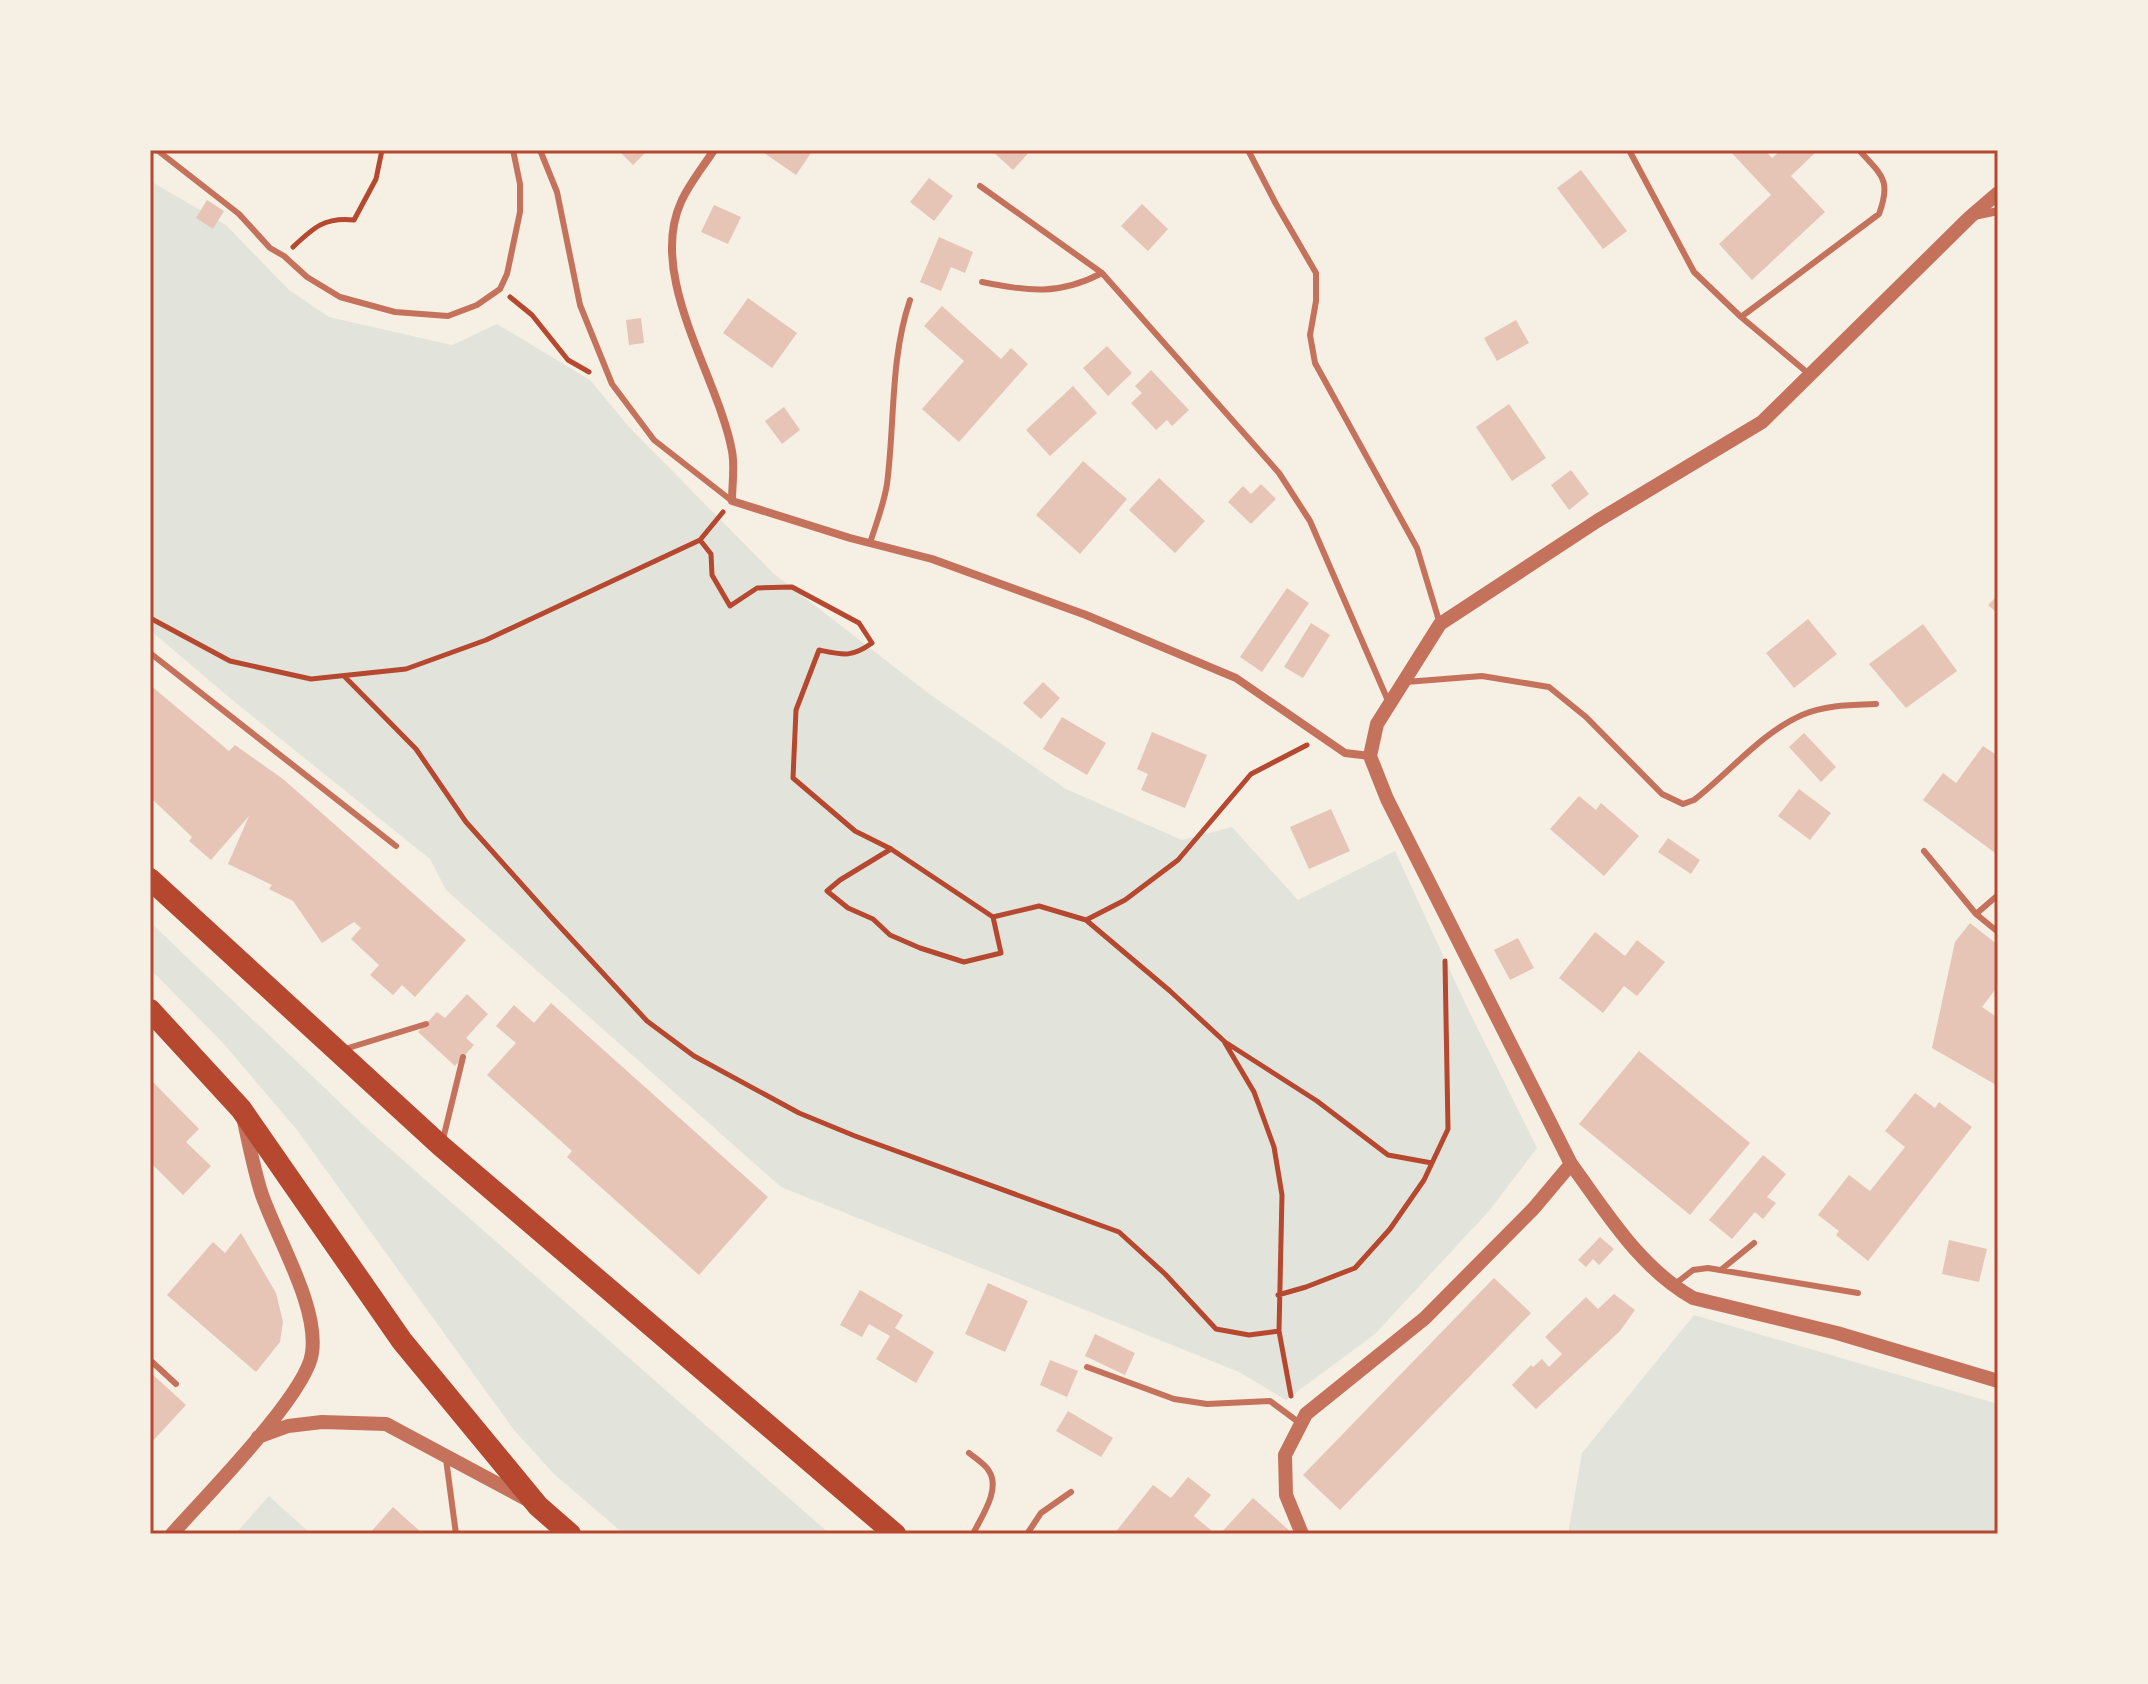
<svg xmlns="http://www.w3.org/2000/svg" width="2148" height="1684" font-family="Manrope,sans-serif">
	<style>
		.green { fill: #e2e4dc }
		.building { fill: #e6c5b7 }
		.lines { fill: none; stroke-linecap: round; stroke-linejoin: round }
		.path { stroke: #b5482f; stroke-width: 5 }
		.service { stroke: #c5725c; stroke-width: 6 }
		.minor { stroke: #c5725c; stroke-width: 8 }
		.tertiary { stroke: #c5725c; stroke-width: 14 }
		.trunk { stroke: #b5482f; stroke-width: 22 }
		.neatline { fill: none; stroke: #b5482f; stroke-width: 3 }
	</style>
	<rect width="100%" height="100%" fill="#f6efe4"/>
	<path class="green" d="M150,181L226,225L289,290L329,317L452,345L497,324L590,380L630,428L773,573L928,693L1066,789L1182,840L1232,827L1298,900L1395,851L1466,1005L1537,1148L1489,1211L1375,1334L1286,1400L1239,1372L781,1187L446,890L430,859L231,699L150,630Z
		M150,922L371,1132L830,1534H624L554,1474L514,1430L297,1130L223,1043L150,969Z
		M1694,1315L1998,1404V1534H1568L1582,1453Z
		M269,1496L311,1534H235Z"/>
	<path class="building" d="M618,150H648L633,165Z
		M760,150H813L796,175Z
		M991,150H1031L1013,170Z
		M1729,150H1765L1772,158L1781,150H1818L1791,176L1825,212L1752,280L1719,244L1771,195Z
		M1581,170L1627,231L1603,249L1557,188Z
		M929,178L953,196L934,221L910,202Z
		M207,200L224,211L213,229L196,218Z
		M1142,204L1168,229L1148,251L1121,226Z
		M714,205L741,217L728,244L701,232Z
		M939,237L973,252L965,273L951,267L941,291L920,282Z
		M748,298L797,333L772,368L723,333Z
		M942,306L1001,359L1011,348L1028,364L959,442L922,409L964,361L924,326Z
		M641,318L644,343L629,345L626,320Z
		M1516,320L1529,343L1497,361L1484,338Z
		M1107,346L1132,373L1108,396L1083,368Z
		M1151,370L1189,410L1172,426L1167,420L1156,430L1131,403L1142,393L1135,386Z
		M1073,386L1097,413L1050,456L1026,430Z
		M1509,404L1546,458L1512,481L1476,427Z
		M784,407L800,430L782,444L765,421Z
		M1083,461L1127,499L1080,554L1036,515Z
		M1571,470L1589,494L1569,510L1551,485Z
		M1159,478L1205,521L1175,553L1129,510Z
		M1261,484L1276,499L1251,524L1228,502L1243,486L1251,494Z
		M1287,588L1309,603L1262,672L1240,657Z
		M1998,595V614L1988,605Z
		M1808,619L1837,654L1794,688L1766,653Z
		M1311,623L1330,635L1303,678L1284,667Z
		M1923,624L1957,671L1906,708L1869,664Z
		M1043,682L1060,698L1041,719L1023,703Z
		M150,685L229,751L235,745L283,779L466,940L415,997L402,985L393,995L370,975L379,965L351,939L361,928L354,922L322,943L293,901L269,889L272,885L228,864L249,816L211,860L189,841L192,837L150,797Z
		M1062,717L1106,743L1087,775L1043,749Z
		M1152,732L1207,755L1185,808L1141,790L1148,774L1137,769Z
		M1804,733L1836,767L1821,782L1789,747Z
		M1983,746L1998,756V855L1923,800L1943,773L1956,783Z
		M1799,789L1831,813L1810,840L1778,816Z
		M1579,796L1596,810L1601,803L1639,836L1604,876L1550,829Z
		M1331,809L1350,851L1309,869L1290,827Z
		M1668,838L1700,860L1691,874L1658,852Z
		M1970,923L1998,945V986L1982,1007L1998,1018V1086L1932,1048L1955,942Z
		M1595,932L1625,956L1637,940L1665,962L1637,996L1624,986L1603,1013L1559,978Z
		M1518,938L1534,968L1510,980L1494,950Z
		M467,994L488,1014L466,1038L474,1045L455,1066L418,1032L437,1012L445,1018Z
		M551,1003L768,1197L699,1275L567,1157L572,1151L487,1075L516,1043L496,1026L514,1005L534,1023Z
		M1639,1051L1750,1143L1690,1215L1579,1124Z
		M150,1079L199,1129L186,1142L211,1166L183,1195L150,1162Z
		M1915,1093L1935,1108L1939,1102L1972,1127L1868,1261L1836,1235L1839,1231L1818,1215L1849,1175L1870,1191L1905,1147L1885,1131Z
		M1763,1155L1786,1174L1767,1197L1776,1203L1763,1219L1755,1212L1732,1239L1709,1220Z
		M241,1233L276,1293L283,1322L280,1342L256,1372L167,1295L213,1242L225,1253Z
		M1600,1237L1614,1249L1599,1265L1593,1259L1586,1267L1578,1260Z
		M1949,1240L1987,1249L1979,1282L1942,1274Z
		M1494,1278L1531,1313L1340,1510L1303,1475Z
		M988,1283L1028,1301L1005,1352L965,1334Z
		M860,1290L903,1315L895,1328L934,1352L916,1383L876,1359L890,1336L869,1324L862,1337L840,1325Z
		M1614,1294L1635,1310L1620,1331L1536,1409L1512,1385L1531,1365L1533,1367L1542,1359L1549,1367L1562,1354L1545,1337L1586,1297L1598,1309Z
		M1095,1334L1135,1353L1125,1375L1085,1356Z
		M1050,1360L1078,1371L1067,1397L1040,1385Z
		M150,1372L186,1405L150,1444Z
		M1068,1411L1113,1438L1101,1457L1056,1431Z
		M1188,1477L1211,1495L1194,1516L1212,1531L1210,1534H1114L1153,1485L1171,1498Z
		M1253,1498L1293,1534H1220Z
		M393,1507L423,1534H369Z"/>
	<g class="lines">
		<path class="path" d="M293,247C314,227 325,217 354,220L376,179L382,150
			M510,297L532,315L568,360L589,372
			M700,540L711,554L712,575L730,606L757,588L792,587L859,623L872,643C851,658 843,655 819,650L796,710L793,778L855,831L891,849L993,917L1039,906L1086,920L1170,991L1225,1042L1317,1101L1388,1155L1432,1163
			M150,618L230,661L311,679L406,669L486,640L700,540L723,512
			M344,676L416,749L466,822L551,917L647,1021L694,1056L799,1113L855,1136L1119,1232L1165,1274L1216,1329L1249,1335L1279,1331
			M891,849L840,880L827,891L848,908L873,919L890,935L920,948L964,962L1001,953L993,917
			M1086,920L1125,900L1178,860L1251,774L1307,745
			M1225,1043L1254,1092L1274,1147L1282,1195L1279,1331L1291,1396
			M1278,1295L1306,1287L1355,1268L1390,1229L1424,1180L1448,1129L1445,961"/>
		<path class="service" d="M157,150L239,214L270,248L284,256L307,277L340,297L395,312L448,316L477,305L500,289L507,274L520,212V184L513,150
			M540,150L557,192L580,305L612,384L654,440L732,501
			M1248,150L1276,204L1316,273V301L1310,335L1315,363L1417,548L1440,624
			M1629,150L1694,272L1741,317L1809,374
			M980,186L1102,273L1279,473L1310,521L1389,703
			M982,282C1029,291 1058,296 1102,273
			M1741,317L1879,214C1892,179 1881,175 1859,150
			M870,543C876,524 884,504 887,484C895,422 890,359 910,300
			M150,653L396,846
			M1406,682L1482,676L1549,687L1586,717L1662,794L1683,804L1694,800C1729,773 1761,733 1802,715C1825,705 1851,705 1876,704
			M1924,851L1976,914L1998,932
			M1976,914L1998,895
			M345,1049L426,1024
			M443,1139L463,1057
			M1722,1269L1754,1243
			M1675,1284L1693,1270L1708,1268L1858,1293
			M150,1360L176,1384
			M1087,1367L1174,1399L1207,1404L1270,1401L1301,1424
			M969,1453C975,1458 985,1464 989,1471C1001,1490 981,1517 973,1534
			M446,1459L456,1534
			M1027,1534L1041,1513L1071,1492"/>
		<path class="minor" d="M714,150C703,167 689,184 681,202C647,277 718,376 732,451C735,467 732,485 732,501L850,538L932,559L1086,615L1236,678L1345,753L1370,756
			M1974,216L1998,211"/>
		<path class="tertiary" d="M1571,1164C1607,1213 1639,1267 1693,1298L1837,1333L1998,1381
			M258,1437L288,1426L322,1422L386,1424L528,1500
			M172,1534C203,1499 307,1394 312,1353C319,1306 276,1237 261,1192C254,1169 249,1145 244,1121
			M1302,1534L1286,1495L1285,1455L1306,1414L1425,1318L1534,1208L1571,1164L1387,799L1370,756L1377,724L1440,624L1597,521L1762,422L1970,217L1998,193"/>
		<path class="trunk" d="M150,879L441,1146L895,1534
			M150,1010L241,1109L402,1341L538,1506L570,1534"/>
	</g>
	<rect width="2148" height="1684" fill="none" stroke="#f6efe4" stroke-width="304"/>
	<rect x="152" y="152" width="1844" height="1380" class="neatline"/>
</svg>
